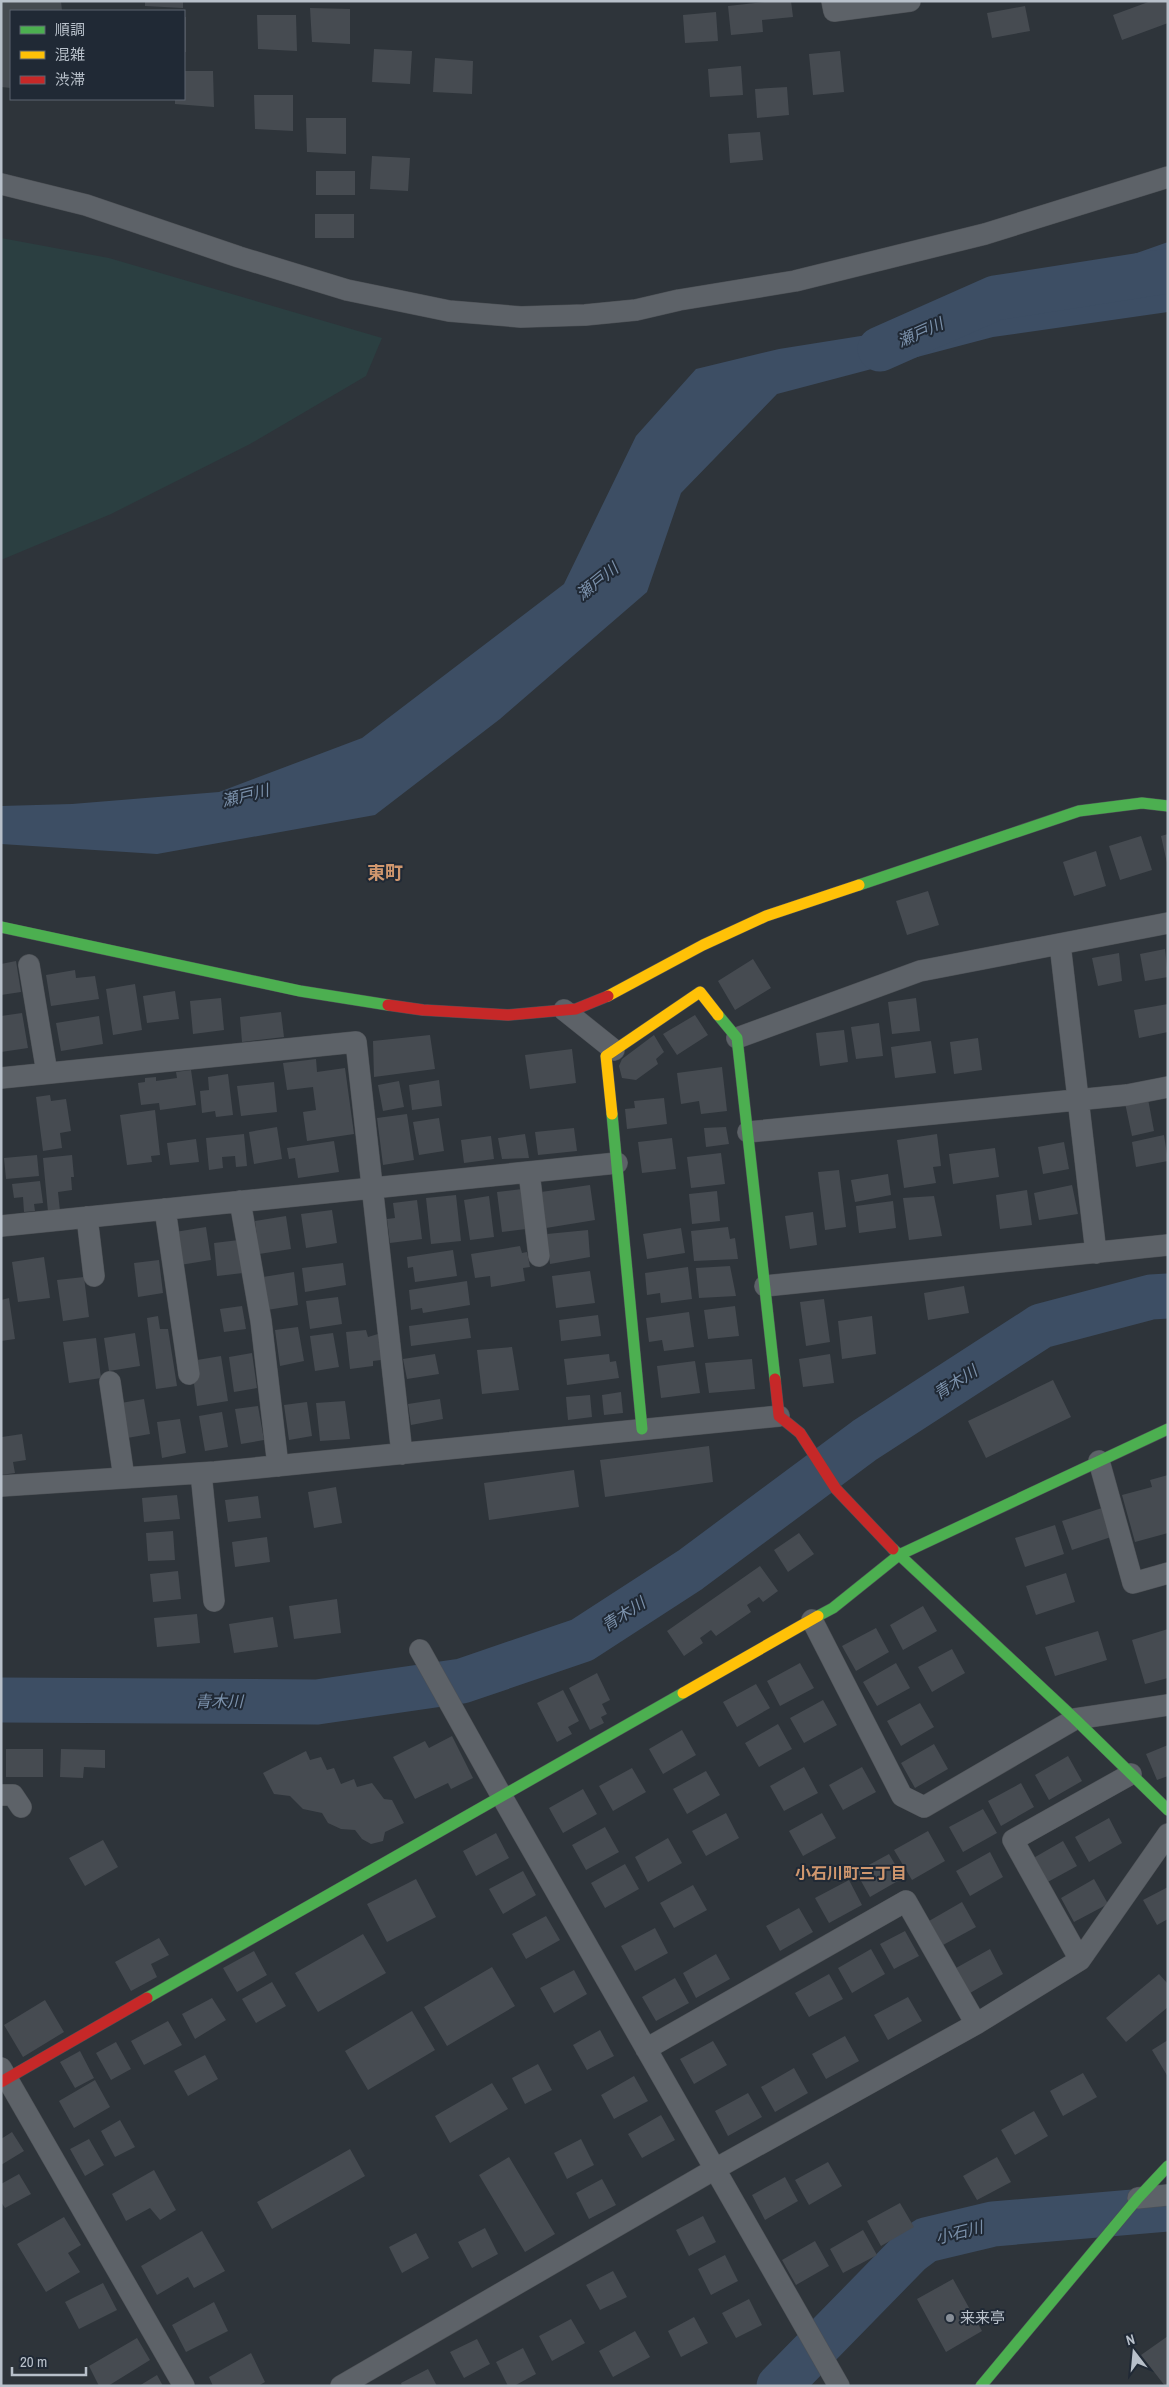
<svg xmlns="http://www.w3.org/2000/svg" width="1169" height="2387" font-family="'Archivo Narrow','Noto Sans JP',sans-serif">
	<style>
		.green { fill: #2b3f41 }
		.water { fill: #3d4e64 }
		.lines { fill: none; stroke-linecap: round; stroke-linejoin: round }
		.river { stroke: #3d4e64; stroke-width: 45 }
		.building { fill: #464b51 }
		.street-casing { stroke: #4c5055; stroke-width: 22 }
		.fast-casing { stroke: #4c5055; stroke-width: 12 }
		.slow-casing { stroke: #4c5055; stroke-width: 12 }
		.jam-casing { stroke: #4c5055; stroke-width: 12 }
		.street { stroke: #5d6268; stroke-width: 21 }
		.fast { stroke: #4caf50; stroke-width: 11 }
		.slow { stroke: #ffc107; stroke-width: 11 }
		.jam { stroke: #c62828; stroke-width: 11 }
		.poi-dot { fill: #888f98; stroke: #202935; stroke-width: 2 }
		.labels { text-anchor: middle; stroke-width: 4; stroke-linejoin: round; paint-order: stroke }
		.poi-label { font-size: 15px; fill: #b8c0ca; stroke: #202935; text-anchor: start }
		.water-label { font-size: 16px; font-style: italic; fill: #7b91ab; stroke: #202935 }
		.neighbourhood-label { font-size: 16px; font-weight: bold; fill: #d0976e; stroke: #202935 }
		.quarter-label { font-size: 18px; font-weight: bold; fill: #d0976e; stroke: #202935 }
	</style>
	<rect width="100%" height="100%" fill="#2e343a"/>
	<path class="green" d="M1,238L109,258L382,338L366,376L250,444L111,514L1,560Z"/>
	<path class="water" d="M1168,242V312L993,337L777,394L681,493L647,592L500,719L375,815L157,854L1,844V806L72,804L219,792L362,738L564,584L636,436L696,369L779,349L936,324Z"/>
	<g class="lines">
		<path class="river" d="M880,349L995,298L1168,271
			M1,1700L317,1702L462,1681L582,1640L690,1570L865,1440L1041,1326L1151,1297L1168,1296
			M779,2386L910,2252L926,2240L993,2224L1168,2209"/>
	</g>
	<path class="building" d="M1,1H61L62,11H11V88L1,87Z
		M145,1H183V8L145,6Z
		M774,1H791L793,17L762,20L763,32L731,35L728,6Z
		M1151,1H1167L1168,23L1122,40L1113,15Z
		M1025,6L1030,31L992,38L987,13Z
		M310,8L350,9V44L312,42Z
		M716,12L718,41L685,43L683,15Z
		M257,15H296L297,51L258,49Z
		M184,17H186V52H184Z
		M374,49L412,51L410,84L372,82Z
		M840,51L844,92L813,95L809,54Z
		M435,58L473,61L472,94L433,92Z
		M741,66L743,95L710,97L708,69Z
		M184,71H213L214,107L175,104V99H184Z
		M787,87L789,115L757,118L755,89Z
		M254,95H293V131L255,129Z
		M306,118H346V154L307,152Z
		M760,132L763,160L730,163L728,134Z
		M372,156L410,158L408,191L370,189Z
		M316,171H355V195H316Z
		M315,214H354V238H315Z
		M1168,834V863H1167L1161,836Z
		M1141,836L1152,870L1120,880L1109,846Z
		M1096,851L1106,886L1074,896L1063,862Z
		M928,891L939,925L907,935L896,901Z
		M1165,949L1168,977L1145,981L1140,954Z
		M1119,953L1122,981L1098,986L1092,958Z
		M753,959L771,988L735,1010L718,981Z
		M16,961L21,992L1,995V964Z
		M75,970L76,978L95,976L99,999L51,1006L46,975Z
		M135,984L142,1030L113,1035L106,989Z
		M175,991L179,1019L147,1023L143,996Z
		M221,998L224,1030L193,1034L190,1001Z
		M916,998L920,1031L892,1034L888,1002Z
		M1168,1004V1032L1139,1038L1134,1010Z
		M281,1012L284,1037L242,1042L240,1017Z
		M22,1013L28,1048L1,1052V1016Z
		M695,1015L708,1035L677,1055L663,1034Z
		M99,1016L103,1044L61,1051L56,1023Z
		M879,1023L883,1056L856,1059L851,1027Z
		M844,1030L848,1062L820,1066L816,1033Z
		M430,1035L435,1069L374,1077L373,1041Z
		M654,1035L664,1052L656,1059L658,1064L636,1080L622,1078L619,1066L622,1059Z
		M978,1038L982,1070L954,1074L950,1042Z
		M931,1041L936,1073L895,1078L891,1047Z
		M572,1049L576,1083L530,1089L525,1055Z
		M316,1059L317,1072L345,1068L354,1134L307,1141L303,1112L316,1110L313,1087L287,1090L283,1063Z
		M722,1067L727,1111L701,1114L699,1101L681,1104L677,1073Z
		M191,1070L196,1105L160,1110L159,1103L141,1105L138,1083L145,1082V1078L156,1077V1081L177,1078L176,1072Z
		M228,1074L233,1115L216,1117L215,1111L202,1113L200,1091L209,1090L208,1077Z
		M439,1080L442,1106L412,1110L409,1085Z
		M399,1081L404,1107L383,1111L378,1085Z
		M274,1082L277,1112L241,1116L237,1086Z
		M50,1095L51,1101L66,1099L71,1131L60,1133L62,1148L43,1151L36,1097Z
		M664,1098L667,1124L627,1129L625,1109L635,1108L634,1101Z
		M1148,1099L1154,1131L1132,1136L1125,1103Z
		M155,1110L160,1155L151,1156L152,1162L127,1165L120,1115Z
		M407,1114L414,1160L383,1165L377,1118Z
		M439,1118L444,1151L419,1155L413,1122Z
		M277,1127L282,1159L254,1164L249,1132Z
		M726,1127L729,1144L706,1147L704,1128Z
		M574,1128L577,1151L538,1155L535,1132Z
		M244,1134L247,1166L236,1167L235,1156L222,1157L223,1168L209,1170L206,1138Z
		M525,1134L529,1158L502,1159L498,1138Z
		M937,1134L941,1166L933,1167L936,1183L904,1188L897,1140Z
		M1164,1135L1168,1161L1136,1167L1132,1142Z
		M491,1136L494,1159L464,1163L461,1140Z
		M672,1138L676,1169L642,1173L638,1142Z
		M196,1139L199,1162L170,1165L167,1143Z
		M334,1141L339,1172L298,1178L295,1158L289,1159L287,1148Z
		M1064,1142L1069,1169L1043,1174L1038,1147Z
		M995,1148L999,1177L953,1184L949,1154Z
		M721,1153L725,1184L691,1188L687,1157Z
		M37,1155L39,1176L6,1179L4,1158Z
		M72,1155L74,1177H71L72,1190L58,1192L60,1211L48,1212L43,1158Z
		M839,1170L846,1227L825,1230L818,1172Z
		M888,1174L891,1195L855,1202L851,1180Z
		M40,1181L43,1203L34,1204L35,1211L24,1212L23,1197L14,1198L12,1184Z
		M590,1185L595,1220L546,1228L541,1192Z
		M1072,1185L1078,1214L1039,1220L1034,1193Z
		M522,1189L526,1229L502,1232L497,1192Z
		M1027,1190L1032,1225L1000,1229L996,1195Z
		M717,1191L720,1221L692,1224L689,1194Z
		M456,1195L461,1241L431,1244L426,1198Z
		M489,1196L494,1237L470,1240L464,1200Z
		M934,1196L942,1236L909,1240L903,1198Z
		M417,1200L422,1239L390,1243L387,1219L395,1218L393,1203Z
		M893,1201L896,1228L859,1233L856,1206Z
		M332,1210L337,1243L306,1248L301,1214Z
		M813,1212L817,1245L790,1249L785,1216Z
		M286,1216L291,1249L259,1254L255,1221Z
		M206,1227L211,1260L180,1265L175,1232Z
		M728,1227L730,1239L735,1238L738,1259L694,1261L691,1231Z
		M681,1228L685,1253L647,1259L643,1234Z
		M588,1230L590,1257L550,1264L547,1234Z
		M239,1240L243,1273L217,1276L214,1243Z
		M520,1246L522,1253L527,1252L530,1267L523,1268L525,1281L491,1287L490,1276L475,1278L471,1254Z
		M453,1250L457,1276L415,1282L413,1267L408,1268L407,1257Z
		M44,1257L50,1298L18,1302L12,1262Z
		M159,1260L163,1293L138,1297L134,1263Z
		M343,1263L346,1285L305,1292L302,1268Z
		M730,1266L736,1296L699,1298L696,1268Z
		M688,1267L692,1299L661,1303L660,1293L647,1295L645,1273Z
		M590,1271L595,1303L556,1308L552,1276Z
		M294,1272L298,1305L267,1310L263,1277Z
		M84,1277L89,1317L63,1321L57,1280Z
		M467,1281L470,1305L423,1313L422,1308L411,1310L409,1290Z
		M964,1286L969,1313L928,1320L924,1293Z
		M338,1297L342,1324L310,1329L306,1301Z
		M9,1298L15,1339L1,1341V1300Z
		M824,1299L830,1342L806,1346L800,1302Z
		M242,1306L246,1329L224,1332L220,1309Z
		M735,1306L739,1336L708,1339L704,1310Z
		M689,1312L694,1347L664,1351L662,1340L649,1342L646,1318Z
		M598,1315L601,1336L561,1341L559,1320Z
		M158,1316L160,1329H168L177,1386L156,1389L147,1318Z
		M872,1316L876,1354L842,1359L838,1321Z
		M468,1318L471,1338L411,1346L409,1326Z
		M298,1327L304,1361L280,1366L275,1330Z
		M366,1330L368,1337L378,1334L381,1360L373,1361V1366L350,1369L346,1332Z
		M135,1333L140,1366L109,1371L104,1338Z
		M333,1333L339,1367L315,1371L310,1336Z
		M96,1338L101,1378L69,1383L63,1342Z
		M512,1347L519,1390L482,1394L477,1350Z
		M252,1353L257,1388L234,1392L229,1357Z
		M435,1354L439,1374L407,1379L403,1359Z
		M609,1354L610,1362L616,1361L619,1378L567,1385L564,1359Z
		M830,1354L834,1383L803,1387L799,1359Z
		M221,1356L228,1401L197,1406L191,1361Z
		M752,1359L755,1389L709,1393L705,1363Z
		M695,1361L700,1393L661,1398L657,1366Z
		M1053,1380L1071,1417L986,1458L968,1421Z
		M621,1392L623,1413L604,1415L602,1395Z
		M590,1395L592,1417L568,1420L566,1397Z
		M144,1399L150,1434L127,1438L121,1403Z
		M440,1399L443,1419L411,1425L408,1404Z
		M345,1401L350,1439L320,1441L316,1403Z
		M307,1402L312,1436L289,1440L284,1405Z
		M258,1406L264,1440L241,1444L235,1409Z
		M222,1412L228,1447L205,1451L199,1416Z
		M180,1419L186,1453L162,1458L157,1422Z
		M22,1434L26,1460L13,1462L15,1473L1,1475L2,1437Z
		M709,1446L713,1482L605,1497L600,1460Z
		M574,1470L579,1507L489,1520L484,1483Z
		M1168,1475V1533L1135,1542L1122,1495L1152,1487L1150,1480Z
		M336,1487L342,1523L314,1528L308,1492Z
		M177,1495L180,1519L144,1522L142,1498Z
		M258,1496L261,1518L228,1522L225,1500Z
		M1102,1508L1111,1537L1072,1550L1062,1521Z
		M1055,1525L1064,1554L1025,1567L1015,1538Z
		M173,1531L175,1560L148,1561L146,1533Z
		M799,1533L814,1554L788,1572L774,1550Z
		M267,1537L270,1562L235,1567L232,1542Z
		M760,1566L778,1591L763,1602L759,1597L747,1605L751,1612L716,1636L711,1630L700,1638L703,1643L684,1656L667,1631Z
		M178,1571L181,1599L153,1602L150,1574Z
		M1066,1573L1075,1602L1036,1615L1026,1586Z
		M337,1599L341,1633L294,1639L289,1606Z
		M923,1606L937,1631L903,1650L890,1625Z
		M197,1614L200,1643L157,1647L154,1618Z
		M273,1617L278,1647L234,1653L229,1624Z
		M876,1628L889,1652L856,1671L842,1646Z
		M1168,1629V1678L1145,1684L1132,1640Z
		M1098,1631L1107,1660L1055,1676L1045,1647Z
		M952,1649L965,1673L932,1692L918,1667Z
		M800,1663L814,1688L780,1706L767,1681Z
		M896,1663L910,1688L877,1706L863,1682Z
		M597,1673L610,1700L602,1704L607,1714L601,1717L604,1723L590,1730L569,1688Z
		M756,1684L770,1708L737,1727L723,1702Z
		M563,1690L579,1721L568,1727L572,1734L557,1742L537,1703Z
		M823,1700L837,1725L804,1743L790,1718Z
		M920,1703L934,1727L901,1746L887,1721Z
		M778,1724L792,1749L759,1767L745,1743Z
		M682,1730L696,1755L663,1774L649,1749Z
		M452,1736L473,1778L451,1789L448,1783L415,1799L393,1757L425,1741L429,1748Z
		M934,1744L948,1769L915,1788L901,1763Z
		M1168,1745V1776L1157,1780L1146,1754Z
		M6,1749H43V1777H6Z
		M61,1749L105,1750V1768L84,1767L83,1778L60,1777Z
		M306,1751L310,1760L321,1757L327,1770L334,1768L341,1784L354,1779L357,1787L372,1783L384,1799L392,1800L404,1823L385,1832L383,1841L371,1844L362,1839L355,1830L341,1829L328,1823L322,1813L303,1809L290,1796L274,1794L263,1773Z
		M1068,1756L1082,1781L1049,1800L1035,1775Z
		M804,1767L818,1793L784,1811L770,1786Z
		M862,1767L876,1792L843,1810L829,1785Z
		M632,1768L646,1792L613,1811L599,1786Z
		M706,1771L720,1795L687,1814L673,1789Z
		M1021,1783L1034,1807L1001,1826L988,1801Z
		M583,1789L597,1814L563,1833L549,1808Z
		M983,1809L997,1833L963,1852L949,1827Z
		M726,1813L739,1838L706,1856L692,1831Z
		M822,1813L836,1838L803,1856L789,1831Z
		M1109,1818L1122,1843L1089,1862L1075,1837Z
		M605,1827L619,1852L586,1870L572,1845Z
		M928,1831L945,1861L912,1880L894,1850Z
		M496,1833L509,1858L476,1876L463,1851Z
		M668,1838L682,1863L648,1882L635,1857Z
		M103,1840L118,1867L85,1886L69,1858Z
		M1063,1841L1077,1866L1044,1884L1030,1860Z
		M990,1852L1003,1877L970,1896L956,1871Z
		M889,1854L903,1878L870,1897L856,1872Z
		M625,1864L639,1889L605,1908L591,1883Z
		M523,1871L536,1895L503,1914L489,1889Z
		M416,1879L436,1917L387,1942L367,1904Z
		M1094,1879L1108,1904L1074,1922L1061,1898Z
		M849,1880L862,1905L829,1923L815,1898Z
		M693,1885L707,1910L674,1928L660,1903Z
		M1168,1887V1919L1157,1925L1143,1900Z
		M962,1902L976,1927L943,1945L929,1921Z
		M799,1908L813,1932L780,1951L766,1926Z
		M546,1916L560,1940L526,1959L512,1934Z
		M655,1928L668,1953L635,1971L621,1946Z
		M905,1931L919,1956L894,1969L880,1944Z
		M363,1934L386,1973L318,2012L295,1973Z
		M159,1938L169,1955L151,1964L157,1977L131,1991L115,1962Z
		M871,1949L885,1974L852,1993L838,1968Z
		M990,1949L1003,1974L970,1993L956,1968Z
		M254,1951L267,1975L237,1992L223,1968Z
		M716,1954L730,1979L696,1998L683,1973Z
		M492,1967L515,2006L447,2046L424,2007Z
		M574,1970L587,1994L554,2013L540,1988Z
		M829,1974L843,1999L809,2017L795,1993Z
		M1159,1974L1168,1984V2007L1126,2042L1106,2018Z
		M675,1978L689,2003L656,2021L642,1997Z
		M272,1982L286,2006L256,2023L242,1999Z
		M908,1997L922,2021L888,2040L874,2015Z
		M212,1998L226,2020L195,2039L182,2014Z
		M45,2000L64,2032L23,2057L4,2025Z
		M412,2011L435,2050L368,2090L345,2051Z
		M168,2021L182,2045L144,2065L131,2041Z
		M600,2030L614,2056L587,2070L573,2045Z
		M845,2036L859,2061L826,2079L812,2054Z
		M1168,2040V2077L1152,2050Z
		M713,2041L727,2065L694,2084L680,2059Z
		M116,2042L131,2069L111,2080L96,2053Z
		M80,2051L94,2078L75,2088L60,2062Z
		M205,2055L218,2079L188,2096L174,2071Z
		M538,2064L552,2090L525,2104L512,2078Z
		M794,2068L808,2093L775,2112L761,2087Z
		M1083,2073L1097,2097L1063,2116L1050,2091Z
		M634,2076L648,2101L614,2119L601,2095Z
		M95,2080L110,2107L74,2128L59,2101Z
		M492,2083L508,2109L450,2143L435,2116Z
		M748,2093L762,2117L728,2136L715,2111Z
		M1034,2111L1048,2136L1015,2155L1001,2130Z
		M661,2115L675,2140L642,2158L628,2134Z
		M120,2120L135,2147L115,2157L101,2131Z
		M12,2132L24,2151L1,2165V2139Z
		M89,2139L104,2165L85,2176L70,2149Z
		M581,2139L594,2165L567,2179L554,2153Z
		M350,2149L365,2176L272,2229L257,2202Z
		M509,2157L555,2234L525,2252L479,2175Z
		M997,2157L1011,2182L977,2200L963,2176Z
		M828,2162L842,2186L809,2205L795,2180Z
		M154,2170L176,2210L160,2220L150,2208L126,2221L112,2194Z
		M19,2174L31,2194L5,2208L1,2202V2184Z
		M785,2177L798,2201L765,2220L752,2195Z
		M602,2179L616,2205L589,2219L576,2193Z
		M900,2203L914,2227L881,2246L867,2221Z
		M703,2216L716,2242L689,2256L676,2230Z
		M64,2217L81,2245L68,2253L80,2272L46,2292L17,2244Z
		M485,2228L498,2254L472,2268L458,2242Z
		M863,2230L877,2255L843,2273L830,2249Z
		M202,2231L225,2271L194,2288L188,2277L157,2295L141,2266Z
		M416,2233L429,2258L402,2273L389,2247Z
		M815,2241L829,2266L796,2285L782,2260Z
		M725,2255L738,2281L711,2295L698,2269Z
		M613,2271L627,2297L600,2310L586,2285Z
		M953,2279L982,2331L946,2352L917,2299Z
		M103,2283L117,2310L79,2329L65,2302Z
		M749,2299L762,2325L736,2338L722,2313Z
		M214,2302L228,2331L186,2352L172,2325Z
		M694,2317L708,2343L681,2357L668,2331Z
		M571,2319L585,2343L552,2361L539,2336Z
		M635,2331L650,2357L613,2377L599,2351Z
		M1168,2336V2386H1165L1141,2355Z
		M137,2338L150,2360L108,2386H99L89,2366Z
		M477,2339L490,2364L464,2378L450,2352Z
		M523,2348L536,2374L514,2386H508L496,2362Z
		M251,2353L265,2382L258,2386H213L209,2377Z
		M428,2369L437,2386H402L401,2383Z
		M157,2375L163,2386H139Z"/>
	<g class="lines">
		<defs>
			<path id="street" d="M832,1L834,11L910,1
				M1,184L86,205L239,257L347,290L449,311L521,317L585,315L636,310L679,300L795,281L985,234L1168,177
				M1060,944L1096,1253
				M29,965L47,1073
				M564,1010L614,1050
				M737,1038L920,971L1168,923
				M1,1078L356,1042L402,1454
				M748,1132L1127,1095L1168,1087
				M529,1172L539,1256
				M240,1201L261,1321L278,1466
				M165,1209L189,1374
				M87,1217L94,1276
				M1,1226L617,1163
				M765,1286L1168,1245
				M110,1382L124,1478
				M1099,1461L1133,1583L1168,1573
				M201,1473L214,1601
				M1,1486L215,1472L779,1416
				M812,1620L902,1796L924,1807L1075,1719L1168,1705
				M420,1650L501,1795L839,2386
				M1,1795H13L21,1807
				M1080,1960L1013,1840L1131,1774
				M646,2049L906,1901L976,2024
				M1,2068L184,2386
				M1138,2198L1168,2195
				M341,2386L715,2169L976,2024L1080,1960L1168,1834"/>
			<path id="fast" d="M859,885L1079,811L1142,803L1168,806
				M1,927L300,991L388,1005
				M718,1015L737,1038L775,1379
				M612,1114L642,1429
				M893,1549L1075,1719L1168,1810
				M818,1616L833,1608L899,1555L1168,1429
				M147,1998L683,1693
				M981,2386L1138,2198L1168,2166"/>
			<path id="slow" d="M608,996L703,945L766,916L859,885
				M612,1114L606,1056L700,992L718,1015
				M683,1693L818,1616"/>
			<path id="jam" d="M388,1005L423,1010L508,1015L576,1009L608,996
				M775,1379L779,1416L800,1433L836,1489L893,1549
				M1,2082L147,1998"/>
		</defs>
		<use href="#street" class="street-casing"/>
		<use href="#fast" class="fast-casing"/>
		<use href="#slow" class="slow-casing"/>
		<use href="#jam" class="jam-casing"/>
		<use href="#street" class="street"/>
		<use href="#fast" class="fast"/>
		<use href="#slow" class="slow"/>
		<use href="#jam" class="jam"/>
	</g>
	<circle class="poi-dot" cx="950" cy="2318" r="5"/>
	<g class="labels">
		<g class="poi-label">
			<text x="960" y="2323">来来亭</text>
		</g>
		<g class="water-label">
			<text transform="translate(920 332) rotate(-24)" y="6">瀬戸川</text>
			<text transform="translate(597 581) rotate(-39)" y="6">瀬戸川</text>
			<text transform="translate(245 795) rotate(-14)" y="6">瀬戸川</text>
			<text transform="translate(955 1382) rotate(-33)" y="6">青木川</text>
			<text transform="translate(623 1614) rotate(-33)" y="6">青木川</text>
			<text x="219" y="1707">青木川</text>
			<text transform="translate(959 2232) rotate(-14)" y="6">小石川</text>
		</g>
		<g class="neighbourhood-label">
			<text x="851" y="1879">小石川町三丁目</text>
		</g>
		<g class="quarter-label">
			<text x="385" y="879">東町</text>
		</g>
	</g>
	<rect width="1169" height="2387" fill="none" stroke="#b8c0ca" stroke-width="5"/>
	<rect x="10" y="10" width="175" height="90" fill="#202935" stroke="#5d6571"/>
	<rect x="20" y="26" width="25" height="8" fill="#4caf50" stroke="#5d6571"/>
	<text x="55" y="35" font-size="15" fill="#b8c0ca">順調</text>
	<rect x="20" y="51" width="25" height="8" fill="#ffc107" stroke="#5d6571"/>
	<text x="55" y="60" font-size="15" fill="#b8c0ca">混雑</text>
	<rect x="20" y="76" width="25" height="8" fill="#c62828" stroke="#5d6571"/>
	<text x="55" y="85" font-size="15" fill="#b8c0ca">渋滞</text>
	<g transform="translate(1134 2352) rotate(344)" stroke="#202935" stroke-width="4" paint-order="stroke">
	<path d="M0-4L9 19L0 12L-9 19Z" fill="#b8c0ca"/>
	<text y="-8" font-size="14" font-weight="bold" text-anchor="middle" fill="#b8c0ca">N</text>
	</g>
	<path d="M12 2367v8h74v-8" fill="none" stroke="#b8c0ca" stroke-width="2.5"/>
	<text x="20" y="2367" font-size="15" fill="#b8c0ca" stroke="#202935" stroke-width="4" paint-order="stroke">20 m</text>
</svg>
